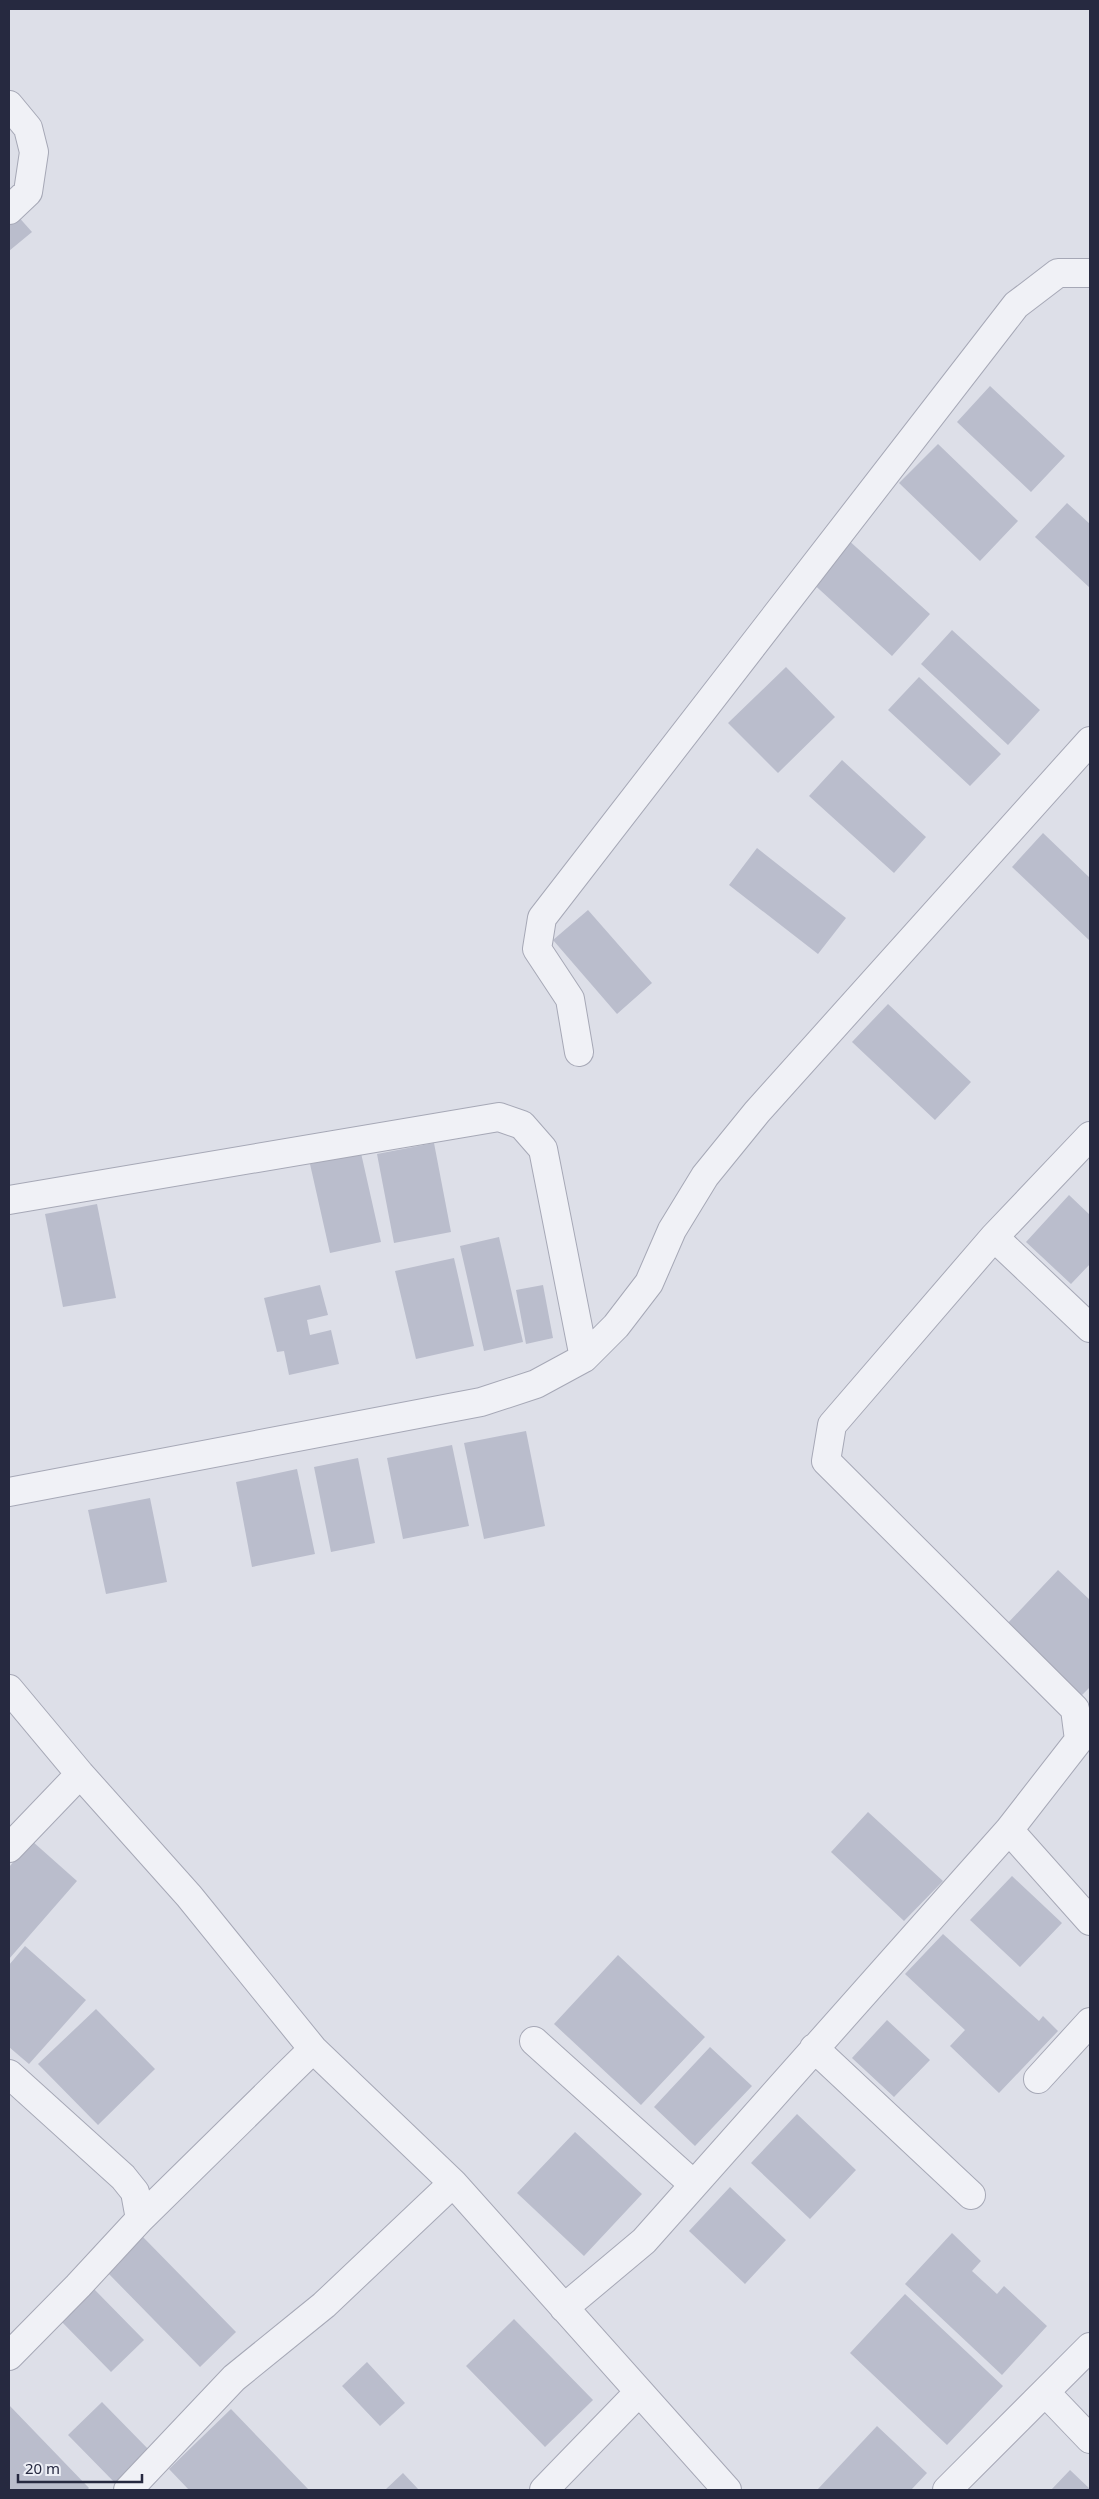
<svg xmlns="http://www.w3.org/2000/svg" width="1099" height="2499" font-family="'Noto Sans',sans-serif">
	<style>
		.building { fill: #babdcc }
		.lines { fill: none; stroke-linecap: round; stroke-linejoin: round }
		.minor-casing { stroke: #a6a8b6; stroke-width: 30 }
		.minor { stroke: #f0f1f6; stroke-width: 28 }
	</style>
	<rect width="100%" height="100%" fill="#dddfe8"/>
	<path class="building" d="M16,214L32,232L9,251V220Z
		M990,386L1065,456L1031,492L957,422Z
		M938,444L1018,521L980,561L899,483Z
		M1067,503L1090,524V588L1035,537Z
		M846,538L930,614L892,656L808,579Z
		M952,630L1040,710L1008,745L921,664Z
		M786,667L835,717L778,773L728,723Z
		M919,677L1001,754L970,786L888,710Z
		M842,760L926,837L894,873L809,796Z
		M1043,833L1090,878V941L1012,867Z
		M757,848L846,918L818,954L729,885Z
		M588,910L652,983L617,1014L553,940Z
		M888,1004L971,1082L935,1120L852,1042Z
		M434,1143L451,1232L394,1243L377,1154Z
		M361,1153L381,1242L330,1253L310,1164Z
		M1069,1195L1090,1215V1264L1071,1284L1026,1242Z
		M97,1204L116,1298L63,1307L45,1214Z
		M499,1237L523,1342L484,1351L460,1246Z
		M454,1258L474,1346L416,1359L395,1271Z
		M320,1285L328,1315L307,1320L310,1335L331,1330L339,1364L289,1375L284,1351L277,1352L264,1298Z
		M543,1285L553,1338L526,1344L516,1290Z
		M526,1431L545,1526L484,1539L464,1443Z
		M452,1445L469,1526L403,1539L387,1458Z
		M358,1458L375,1543L331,1552L314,1467Z
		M297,1469L315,1554L252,1567L236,1482Z
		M150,1498L167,1582L106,1594L88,1510Z
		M1058,1570L1090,1600V1687L1081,1696L1006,1625Z
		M868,1812L943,1881L904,1921L831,1852Z
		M32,1841L77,1881L9,1959V1867Z
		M1012,1876L1062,1923L1020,1967L970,1920Z
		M943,1934L1039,2021L1043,2016L1058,2031L999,2093L950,2046L965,2030L905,1974Z
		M25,1946L86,2000L29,2064L9,2047V1965Z
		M618,1955L705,2037L641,2105L554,2024Z
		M96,2009L155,2069L98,2125L38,2064Z
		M887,2020L930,2060L894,2097L852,2058Z
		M710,2047L752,2086L695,2146L654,2107Z
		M797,2114L856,2170L810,2219L751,2163Z
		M575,2132L642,2194L584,2256L517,2193Z
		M730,2187L786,2240L745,2284L689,2231Z
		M952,2233L981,2261L972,2271L997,2294L1004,2286L1047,2326L1002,2375L905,2284Z
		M143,2237L236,2332L200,2367L107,2272Z
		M93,2288L144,2340L111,2372L60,2320Z
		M905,2294L1003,2386L947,2445L850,2353Z
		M514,2319L593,2400L545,2447L466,2366Z
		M367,2362L405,2403L380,2426L342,2386Z
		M102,2402L151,2452L117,2485L68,2435Z
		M9,2405L89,2488L87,2490H9Z
		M231,2409L309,2490H189L169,2469Z
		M877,2426L927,2473L911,2490H817Z
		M1070,2470L1090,2489V2490H1051Z
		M403,2473L419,2490H385Z"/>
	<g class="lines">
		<defs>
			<path id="minor" d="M9,105L28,128L34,152L28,192L9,210
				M579,1052L570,999L537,949L542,918L1016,305L1058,273H1090
				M9,1200L499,1117L522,1125L543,1149L584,1358
				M994,1237L1090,1328
				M9,1492L481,1402L536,1384L584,1358L616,1326L649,1283L672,1230L705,1176L757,1112L1090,741
				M9,1689L80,1774L189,1896L313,2049L453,2183L727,2490
				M1009,1830L1090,1921
				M9,1848L80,1774
				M534,2041L693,2184
				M814,2048L971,2195
				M9,2074L123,2177L135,2192L140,2219L78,2286L9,2356
				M1038,2079L1090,2022
				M140,2219L313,2049
				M564,2308L644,2241L1009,1830L1079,1740L1075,1709L826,1461L832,1425L994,1237L1090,1136
				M1045,2392L1090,2439
				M128,2490L234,2378L324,2305L453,2183
				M544,2490L639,2392
				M947,2490L1090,2347"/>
		</defs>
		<use href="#minor" class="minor-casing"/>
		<use href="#minor" class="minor"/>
	</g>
	<rect width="1099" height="2499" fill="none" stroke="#262940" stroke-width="20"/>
	<path d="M18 2474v8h124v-8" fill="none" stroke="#262940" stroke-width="2.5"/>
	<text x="25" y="2474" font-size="15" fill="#262940" stroke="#edeff6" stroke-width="4" paint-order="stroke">20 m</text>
</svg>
